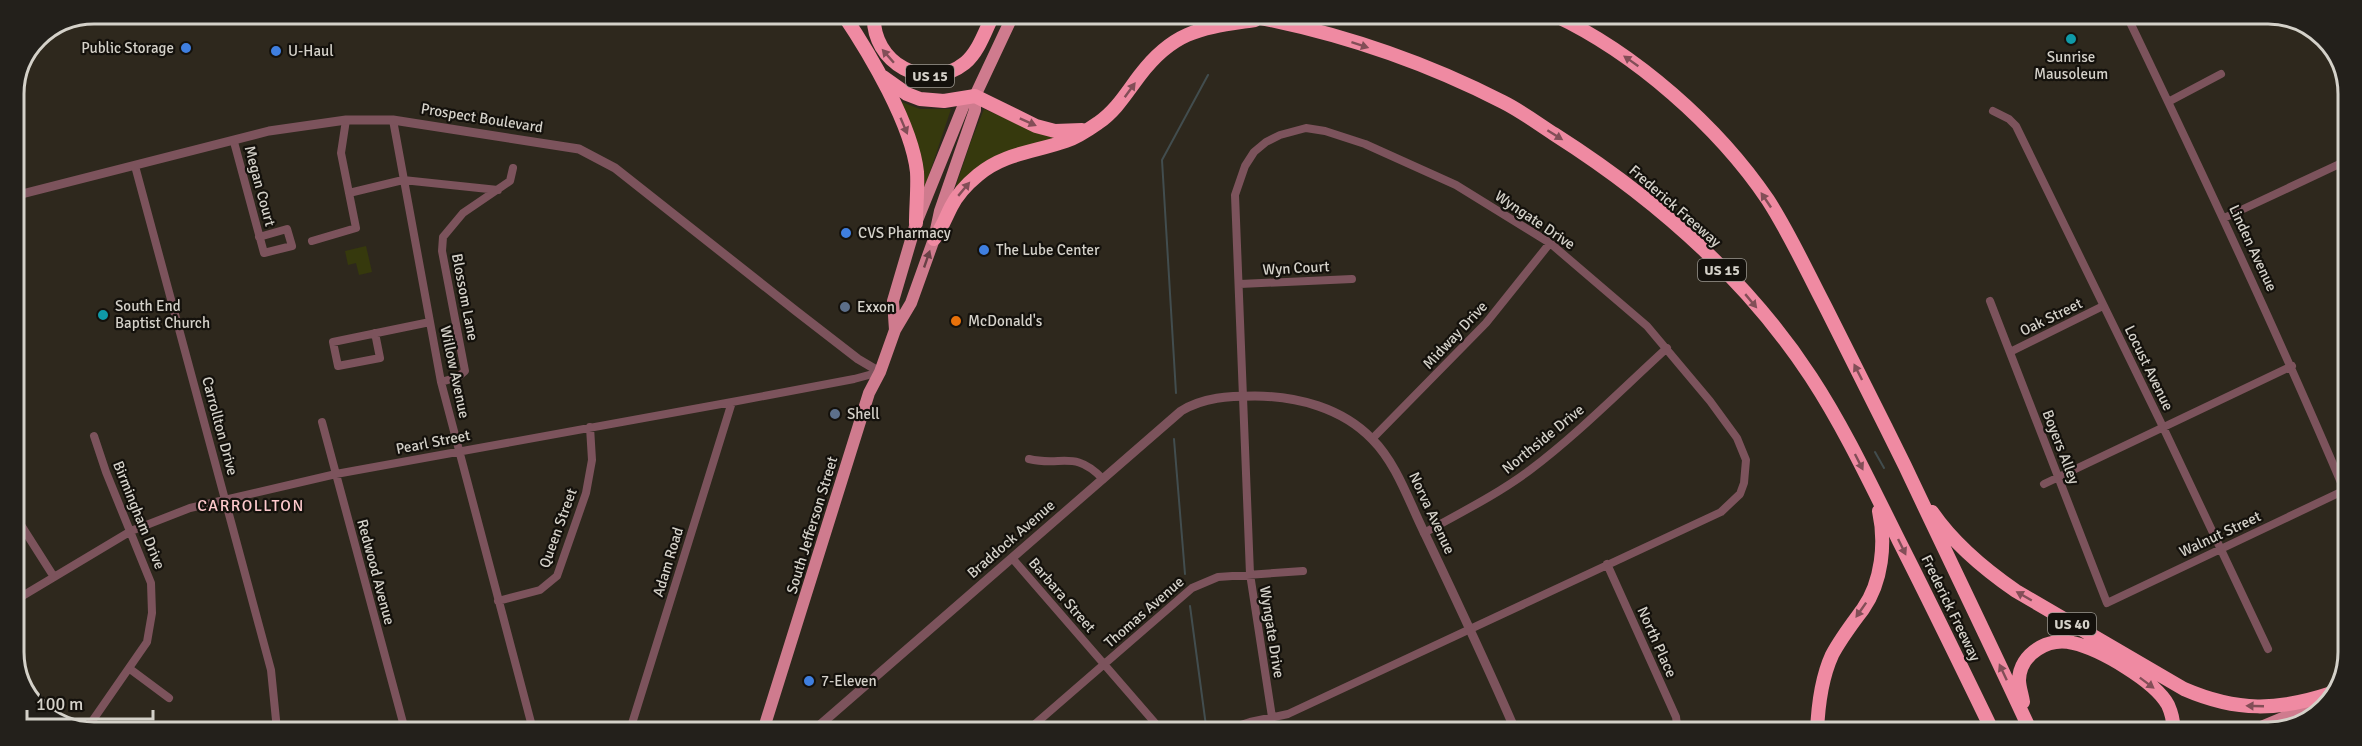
<svg xmlns="http://www.w3.org/2000/svg" width="2362" height="746" font-family="Signika,sans-serif">
	<style>
		.green { fill: #36390d }
		.lines { fill: none; stroke-linecap: round; stroke-linejoin: round }
		.stream { stroke: #424d4e; stroke-width: 2 }
		.minor { stroke: #7c535c; stroke-width: 8 }
		.tertiary { stroke: #7c535c; stroke-width: 9 }
		.primary { stroke: #cf7b8e; stroke-width: 12 }
		.motorway { stroke: #ef8aa2; stroke-width: 14 }
		.oneway { fill: #824e57 }
		.oneway2 { fill: #684146 }
		.culture-dot { fill: #0f9aa8; stroke: #14110c; stroke-width: 2 }
		.shop-dot { fill: #3f7fe0; stroke: #14110c; stroke-width: 2 }
		.service-dot { fill: #5c6f8a; stroke: #14110c; stroke-width: 2 }
		.food-dot { fill: #e8710a; stroke: #14110c; stroke-width: 2 }
		.labels { text-anchor: middle; stroke-width: 4.5; stroke-linejoin: round; paint-order: stroke }
		.shield { fill: #14110c; stroke: #9a9790; stroke-width: 1.5 }
		.shield-label { font-size: 14px; font-weight: bold; fill: #d4d1c9 }
		.poi-label { font-size: 15px; fill: #d4d1c9; stroke: #14110c; text-anchor: start }
		.street-label { font-size: 15px; fill: #d4d1c9; stroke: #14110c }
		.neighbourhood-label { font-size: 16px; letter-spacing: 1.5px; fill: #fecacd; stroke: #14110c }
		.rim { fill: none; stroke: #d4d1c9; stroke-width: 3 }
	</style>
	<rect width="100%" height="100%" fill="#2e281d"/>
	<path class="green" d="M899,101L920,109H951L924,190Z
		M984,109L1043,134L1065,137L1036,144L954,192L970,144Z
		M366,246L372,272L359,275L356,263L348,265L345,251Z"/>
	<g class="lines">
		<path class="stream" d="M1176,393L1162,160L1208,75
			M1174,439L1185,574
			M1875,452L1884,468
			M1190,606L1206,726"/>
		<path class="minor" d="M2127,16C2203,174 2277,331 2345,492
			M2168,102L2221,74
			M1993,111L2009,119L2016,126L2163,427L2268,649
			M393,120L441,382L533,730
			M234,142L264,253L292,246L287,229L259,237
			M135,166L271,670L277,730
			M349,193L403,180L498,190
			M2224,218L2348,160
			M312,241L356,228L341,153L346,120
			M1240,284L1352,279
			M1990,301L2107,603L2345,490
			M375,333L380,358L338,366L333,342L430,322
			M2010,352L2103,306
			M441,382L458,377L465,371L442,251L443,237L463,213L510,181L513,168
			M322,422L405,730
			M1372,439L1486,323L1550,243
			M1029,459C1062,467 1074,449 1103,479
			M2044,484L2292,366
			M14,514L54,577
			M1424,533C1460,513 1498,494 1530,470C1579,433 1622,389 1667,348
			M1012,558L1162,731
			M1607,564L1676,717L1678,732
			M14,601L131,531L190,508L336,474L732,402L854,379L880,372
			M498,601L540,590L557,576L586,493L592,460L590,427
			M130,669L169,698
			M86,730L147,642L152,613L151,583L106,472L94,436
			M630,730L732,402
			M1027,731L1192,588L1218,577L1303,571
			M1222,731L1250,722L1288,714L1721,512L1740,494L1744,483L1746,460L1737,438L1710,401L1647,326L1550,243L1456,185L1365,144L1325,131L1306,128L1280,135L1266,142L1254,152L1245,166L1235,195L1250,574L1272,717"/>
		<path class="tertiary" d="M14,196L269,131L346,120H393L579,149L615,168L796,311L858,359L880,372
			M813,731L1181,411C1204,397 1229,396 1255,396C1297,396 1342,408 1372,439C1397,464 1409,502 1425,534C1456,599 1487,665 1516,732"/>
		<path class="primary" d="M895,330L893,301L916,223L965,102L974,96
			M763,731L869,393L880,372L895,330L911,303L934,239L940,211L975,110V96L1013,15
			M2249,732L2328,699"/>
		<path class="motorway" d="M843,14C870,54 912,125 917,172C918,189 916,206 916,223
			M874,15C871,62 926,94 965,63C979,51 985,31 993,15
			M1245,15C1333,31 1423,61 1503,102C1521,111 1537,123 1554,134C1653,197 1746,278 1811,377C1845,429 1871,485 1899,541C1931,604 1962,668 1993,732
			M1554,15C1635,53 1718,126 1768,200C1790,234 1807,272 1826,308C1852,360 1879,413 1905,466C1947,555 1990,643 2031,732
			M883,77L907,94L920,99L944,101L975,96L1036,126L1055,131L1082,130
			M934,239C942,228 945,219 951,207C957,195 967,184 978,175C1004,153 1035,152 1066,141C1078,137 1088,130 1098,123C1116,111 1127,92 1140,75C1175,29 1203,28 1255,20
			M1932,512C1954,544 1984,569 2016,591L2184,689C2237,712 2278,711 2332,693
			M2023,702C2022,695 2019,687 2019,680C2020,653 2049,637 2073,643C2100,649 2155,681 2168,705C2172,714 2174,723 2173,732
			M1817,732C1818,706 1821,679 1832,655C1841,638 1852,624 1863,609C1882,582 1886,543 1879,511"/>
	</g>
	<defs><path id="oneway-solid" d="M-6-.8H1V-3.2L6.5 0L1 3.2V.8H-6Z" transform="scale(1.5)"/></defs>
	<g class="oneway">
		<use href="#oneway-solid" transform="translate(1360 45) rotate(18)"/>
		<use href="#oneway-solid" transform="translate(888 56) rotate(-131)"/>
		<use href="#oneway-solid" transform="translate(1631 61) rotate(-145)"/>
		<use href="#oneway-solid" transform="translate(1130 90) rotate(-54)"/>
		<use href="#oneway-solid" transform="translate(1028 122) rotate(24)"/>
		<use href="#oneway-solid" transform="translate(904 126) rotate(67)"/>
		<use href="#oneway-solid" transform="translate(1555 135) rotate(32)"/>
		<use href="#oneway-solid" transform="translate(964 189) rotate(-50)"/>
		<use href="#oneway-solid" transform="translate(1766 200) rotate(-124)"/>
		<use href="#oneway-solid" transform="translate(1751 301) rotate(50)"/>
		<use href="#oneway-solid" transform="translate(1858 372) rotate(-117)"/>
		<use href="#oneway-solid" transform="translate(1859 462) rotate(63)"/>
		<use href="#oneway-solid" transform="translate(1902 547) rotate(64)"/>
		<use href="#oneway-solid" transform="translate(2024 596) rotate(-150)"/>
		<use href="#oneway-solid" transform="translate(1861 610) rotate(125)"/>
		<use href="#oneway-solid" transform="translate(2003 672) rotate(-115)"/>
		<use href="#oneway-solid" transform="translate(2147 683) rotate(37)"/>
		<use href="#oneway-solid" transform="translate(2255 706) rotate(-178)"/>
	</g>
	<use class="oneway2" href="#oneway-solid" transform="translate(927 259) rotate(-71)"/>
	<g class="culture-dot">
		<circle cx="2071" cy="39" r="6"/>
		<circle cx="103" cy="315" r="6"/>
	</g>
	<g class="shop-dot">
		<circle cx="186" cy="48" r="6"/>
		<circle cx="276" cy="51" r="6"/>
		<circle cx="846" cy="233" r="6"/>
		<circle cx="984" cy="250" r="6"/>
		<circle cx="809" cy="681" r="6"/>
	</g>
	<g class="service-dot">
		<circle cx="845" cy="307" r="6"/>
		<circle cx="835" cy="414" r="6"/>
	</g>
	<circle class="food-dot" cx="956" cy="321" r="6"/>
	<g class="labels">
		<g class="shield">
			<rect x="906" y="65" width="48" height="22" rx="4.5"/>
			<rect x="1698" y="259" width="48" height="22" rx="4.5"/>
			<rect x="2048" y="613" width="48" height="22" rx="4.5"/>
		</g>
		<g class="shield-label">
			<text x="930" y="81">US 15</text>
			<text x="1722" y="275">US 15</text>
			<text x="2072" y="629">US 40</text>
		</g>
		<g class="poi-label">
			<text x="174" y="53" text-anchor="end">Public Storage</text>
			<text x="288" y="56">U-Haul</text>
			<text x="2071" y="62" text-anchor="middle">Sunrise<tspan x="2071" dy="17">Mausoleum</tspan></text>
			<text x="858" y="238">CVS Pharmacy</text>
			<text x="996" y="255">The Lube Center</text>
			<text x="115" y="311">South End<tspan x="115" dy="17">Baptist Church</tspan></text>
			<text x="857" y="312">Exxon</text>
			<text x="968" y="326">McDonald's</text>
			<text x="847" y="419">Shell</text>
			<text x="821" y="686">7-Eleven</text>
		</g>
		<g class="street-label">
			<text transform="translate(482 118) rotate(9)" y="5">Prospect Boulevard</text>
			<text transform="translate(260 186) rotate(75)" y="5">Megan Court</text>
			<text transform="translate(1675 206) rotate(41)" y="5">Frederick Freeway</text>
			<text transform="translate(1535 220) rotate(34)" y="5">Wyngate Drive</text>
			<text transform="translate(2253 248) rotate(65)" y="5">Linden Avenue</text>
			<text transform="translate(1296 268) rotate(-3)" y="5">Wyn Court</text>
			<text transform="translate(465 297) rotate(79)" y="5">Blossom Lane</text>
			<text transform="translate(2051 317) rotate(-26)" y="5">Oak Street</text>
			<text transform="translate(1455 335) rotate(-47)" y="5">Midway Drive</text>
			<text transform="translate(2149 368) rotate(64)" y="5">Locust Avenue</text>
			<text transform="translate(455 372) rotate(78)" y="5">Willow Avenue</text>
			<text transform="translate(220 426) rotate(75)" y="5">Carrollton Drive</text>
			<text transform="translate(1543 439) rotate(-39)" y="5">Northside Drive</text>
			<text transform="translate(433 442) rotate(-11)" y="5">Pearl Street</text>
			<text transform="translate(2061 447) rotate(69)" y="5">Boyers Alley</text>
			<text transform="translate(1432 513) rotate(65)" y="5">Norva Avenue</text>
			<text transform="translate(139 515) rotate(68)" y="5">Birmingham Drive</text>
			<text transform="translate(812 525) rotate(-73)" y="5">South Jefferson Street</text>
			<text transform="translate(558 528) rotate(-70)" y="5">Queen Street</text>
			<text transform="translate(2220 534) rotate(-25)" y="5">Walnut Street</text>
			<text transform="translate(1011 539) rotate(-41)" y="5">Braddock Avenue</text>
			<text transform="translate(668 562) rotate(-73)" y="5">Adam Road</text>
			<text transform="translate(376 572) rotate(75)" y="5">Redwood Avenue</text>
			<text transform="translate(1062 595) rotate(49)" y="5">Barbara Street</text>
			<text transform="translate(1951 608) rotate(64)" y="5">Frederick Freeway</text>
			<text transform="translate(1144 612) rotate(-41)" y="5">Thomas Avenue</text>
			<text transform="translate(1272 632) rotate(81)" y="5">Wyngate Drive</text>
			<text transform="translate(1657 642) rotate(66)" y="5">North Place</text>
		</g>
		<g class="neighbourhood-label">
			<text x="251" y="511">CARROLLTON</text>
		</g>
	</g>
	<path d="M0 0H2362V746H0ZM94 24H2268A70 70 0 0 1 2338 94V652A70 70 0 0 1 2268 722H94A70 70 0 0 1 24 652V94A70 70 0 0 1 94 24Z" fill="#23201b" fill-rule="evenodd"/>
	<path class="rim" d="M94 24H2268A70 70 0 0 1 2338 94V652A70 70 0 0 1 2268 722H94A70 70 0 0 1 24 652V94A70 70 0 0 1 94 24Z"/>
	<path d="M27 710v9h126v-9" fill="none" stroke="#d4d1c9" stroke-width="3"/>
	<text x="36" y="710" font-size="18" fill="#d4d1c9" stroke="#14110c" stroke-width="4.5" paint-order="stroke">100 m</text>
</svg>
